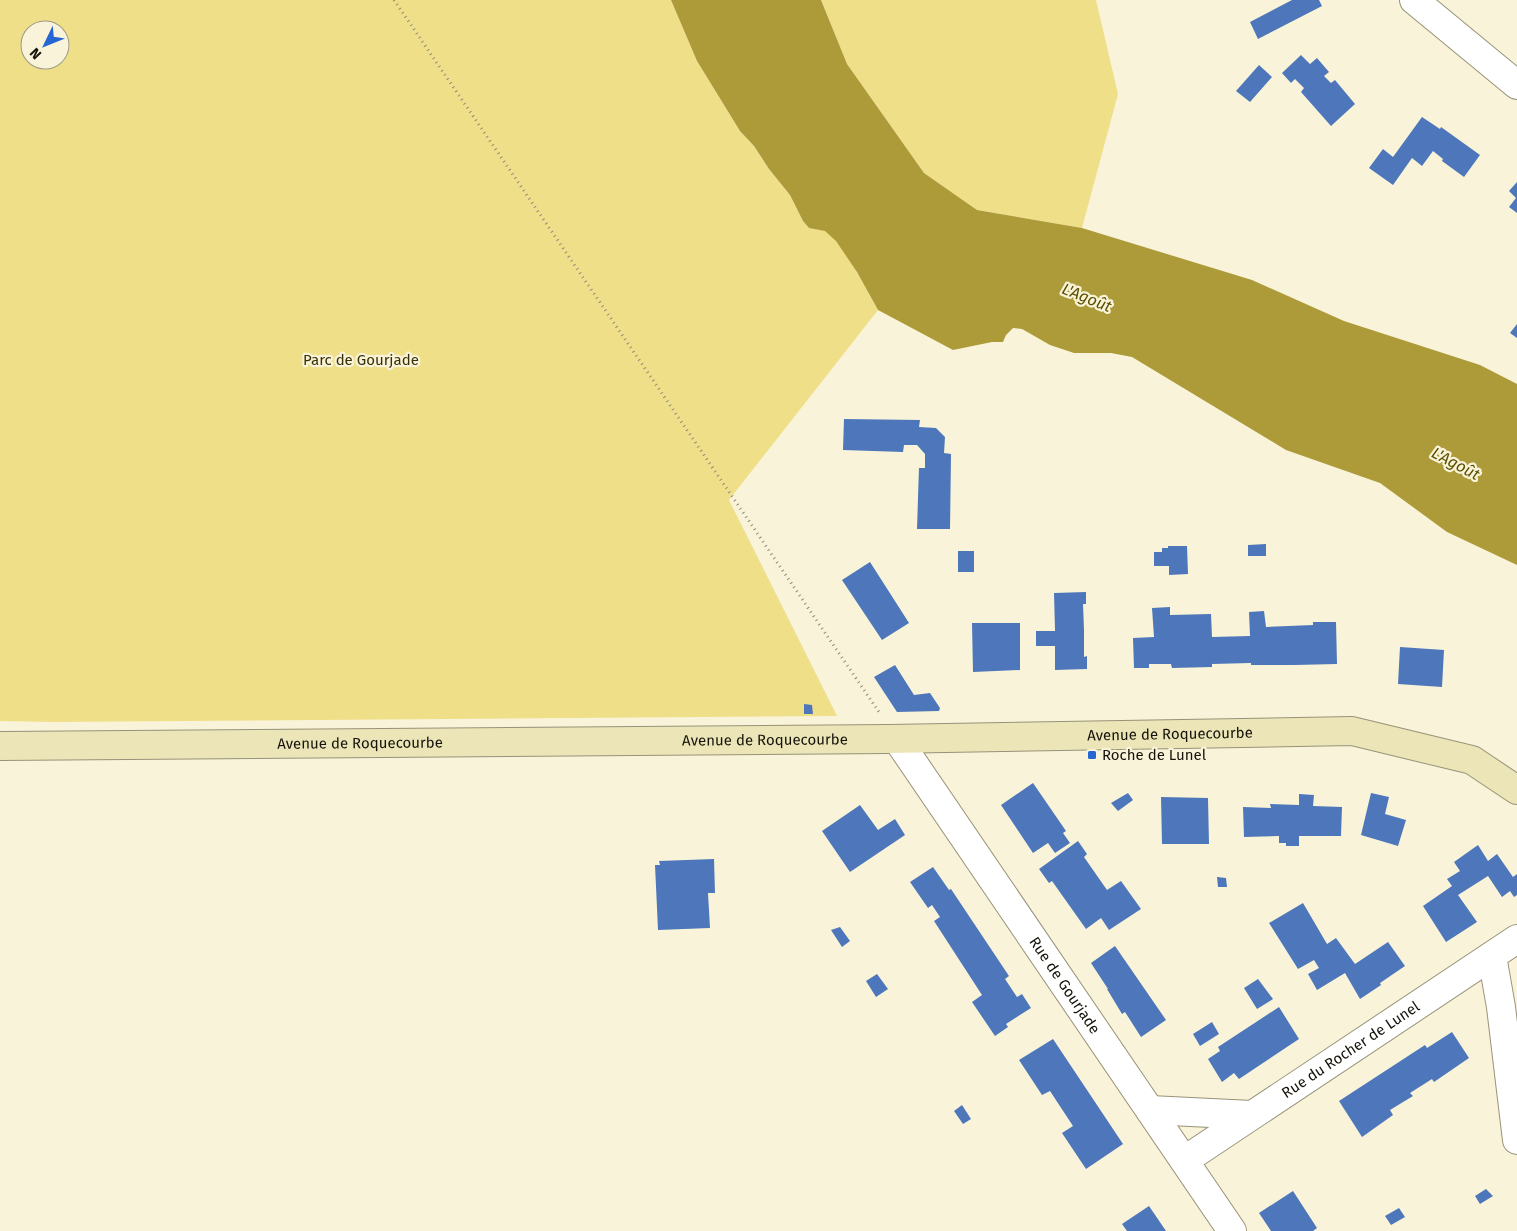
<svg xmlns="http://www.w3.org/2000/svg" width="1517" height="1231" font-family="'Fira Sans',sans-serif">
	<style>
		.green { fill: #f0df89; fill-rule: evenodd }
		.water { fill: #ad9b3a }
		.building { fill: #4d76bb }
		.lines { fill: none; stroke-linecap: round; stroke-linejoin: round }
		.street-casing { stroke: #979279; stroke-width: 30 }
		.secondary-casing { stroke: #979279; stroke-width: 30 }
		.path { stroke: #8f8b79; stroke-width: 3; stroke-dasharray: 1 4; stroke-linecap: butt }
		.street { stroke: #fff; stroke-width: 28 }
		.secondary { stroke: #ece5b7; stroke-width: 28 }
		.poi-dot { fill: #2666d2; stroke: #f9f4d9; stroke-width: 2 }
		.labels { text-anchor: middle; stroke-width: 4.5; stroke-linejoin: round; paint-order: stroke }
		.park-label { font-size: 15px; fill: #383106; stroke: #f9f4d9 }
		.street-label { font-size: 15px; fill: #15130a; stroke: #f9f4d9 }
		.poi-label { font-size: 15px; fill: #15130a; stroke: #f9f4d9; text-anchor: start }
		.water-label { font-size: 16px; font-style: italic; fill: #5c4f00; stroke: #f9f4d9 }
	</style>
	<rect width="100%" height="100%" fill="#f9f4d9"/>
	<path class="green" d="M0,0H671L697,61L740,131L754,146L769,169L790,195L803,221L809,228C813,229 820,229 824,230C841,237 868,293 878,310L729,500L837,716L53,722L0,721ZM30,30H60V60H30Z
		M821,0H1096L1118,94L1082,228L977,210L924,173L847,64Z"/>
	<path class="water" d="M671,0H821L847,64L924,173L977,210L1082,228L1252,280L1344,321L1480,365L1517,384V565L1447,532L1380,483L1286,450L1132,357L1111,353H1074L1050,345L1022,329L1013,328L1006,335L1003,342H992L953,350L878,310L857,272L836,241L825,231L809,228L803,221L790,195L769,169L754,146L740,131L697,61Z"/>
	<path class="building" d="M1292,0H1319L1322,6L1258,39L1250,22Z
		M1301,55L1310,64L1317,58L1329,72L1324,76L1331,83L1335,80L1355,104L1331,126L1301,92L1304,88L1295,79L1291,83L1282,73Z
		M1259,65L1272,77L1250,102L1236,91Z
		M1422,117L1440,129L1441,127L1480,155L1464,177L1442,161L1443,159L1433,151L1422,166L1412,158L1393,185L1369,168L1383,149L1393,157Z
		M1517,182V213L1509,207L1516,198L1509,191Z
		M1517,324V338L1510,333Z
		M844,419L920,420L919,427L936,428L945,437L944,453L951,454L950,529H917L919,468H925V454L917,445H904L903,452L843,450Z
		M1266,544V556H1248V545Z
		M1168,546H1187L1188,574L1169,575V566H1154V552H1162V548H1168Z
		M958,551H974V572H958Z
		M870,562L909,623L882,640L842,580Z
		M1086,592V604H1083L1084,630V657L1087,656V669L1055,670V646H1036V631H1055L1054,593Z
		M1170,607V615L1211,614L1212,637L1250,636L1249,612L1264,611L1266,627L1313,625V622H1336L1337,664L1294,665H1251V663L1212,664V667L1172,668L1171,664H1149V668H1134L1133,638L1154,637L1152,608Z
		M972,623H1020V670L973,672Z
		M1400,647L1444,650L1442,687L1398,684Z
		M895,665L914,695L930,693L940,708L939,711L897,712L874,677Z
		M804,704L812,705L813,714H804Z
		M1033,783L1066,831L1063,833L1070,843L1055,853L1048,843L1033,853L1001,805Z
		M1128,793L1133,800L1118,811L1111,803Z
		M1371,793L1389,797L1385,814L1406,820L1398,846L1361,835Z
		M1299,794L1314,795L1313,806L1342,807L1341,836H1299V846H1286V843H1279V836L1244,837L1243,807L1271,808L1270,804L1299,805Z
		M1161,797L1208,798L1209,844H1162Z
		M860,805L878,830L895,819L905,835L850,872L822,831Z
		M1078,841L1087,854L1084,857L1107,890L1121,881L1141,909L1109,930L1101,918L1086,929L1052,881L1049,883L1039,869Z
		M1478,845L1488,861L1497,854L1513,877L1517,874V895L1514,897L1510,891L1502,897L1488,876L1458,895L1477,922L1446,942L1423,906L1452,886L1447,879L1460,871L1454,862Z
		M714,859L715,893H708L710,928L658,930L655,865H660L659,861Z
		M933,867L949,890L951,889L1009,976L1005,979L1017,997L1022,994L1031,1008L1006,1024L1008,1027L995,1036L972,1002L982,995L934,921L940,917L932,905L928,908L910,882Z
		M1217,877L1226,878L1227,887H1218Z
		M1303,903L1327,944L1336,938L1355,964L1388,942L1405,966L1380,983L1381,985L1360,999L1345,973L1317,990L1308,974L1319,968L1314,960L1298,969L1269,923Z
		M840,927L850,941L842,947L831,930Z
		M1115,946L1166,1020L1141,1037L1125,1012L1122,1014L1107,989H1108L1091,963Z
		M877,974L888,989L876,997L866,981Z
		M1258,979L1273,999L1257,1009L1244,988Z
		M1279,1007L1299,1039L1239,1079L1234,1073L1222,1082L1208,1059L1220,1051L1218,1047Z
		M1212,1022L1219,1034L1200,1046L1193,1034Z
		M1452,1032L1469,1058L1434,1082L1432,1079L1410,1093L1413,1096L1390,1110L1393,1115L1362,1137L1339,1101L1425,1045L1427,1048Z
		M1053,1039L1123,1144L1086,1169L1062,1133L1073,1126L1050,1091L1042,1095L1019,1060Z
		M962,1105L971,1119L963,1124L954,1111Z
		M1486,1189L1493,1196L1480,1204L1475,1196Z
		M1293,1191L1317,1228L1313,1231H1271L1259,1213Z
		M1149,1206L1166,1231H1127L1122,1224Z
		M1399,1208L1405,1217L1391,1225L1385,1216Z"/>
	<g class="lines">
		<defs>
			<g id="street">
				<path d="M1414,0L1517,85"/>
				<path id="s1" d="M897,739L1232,1231"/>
				<path d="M1492,956L1501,1007L1517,1140"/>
				<path d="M1150,1110L1252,1115"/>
				<path id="s2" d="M1185,1160L1517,939"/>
			</g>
			<g id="secondary">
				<path id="s3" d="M0,746L888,739L1352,731L1472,760L1517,790"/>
			</g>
		</defs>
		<use href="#street" class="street-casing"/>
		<use href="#secondary" class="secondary-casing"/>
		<path class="path" d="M394,0L879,712"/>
		<use href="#street" class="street"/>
		<use href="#secondary" class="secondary"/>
	</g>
	<rect class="poi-dot" x="1087" y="750" width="10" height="10" rx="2.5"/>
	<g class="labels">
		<g class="park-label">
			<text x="361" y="365">Parc de Gourjade</text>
		</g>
		<g class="street-label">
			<text dy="5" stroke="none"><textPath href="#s3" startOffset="1170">Avenue de Roquecourbe</textPath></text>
			<text dy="5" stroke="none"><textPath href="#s3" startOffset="765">Avenue de Roquecourbe</textPath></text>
			<text dy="5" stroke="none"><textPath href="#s3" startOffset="360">Avenue de Roquecourbe</textPath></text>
			<text dy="5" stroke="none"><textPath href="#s1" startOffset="298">Rue de Gourjade</textPath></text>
			<text dy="5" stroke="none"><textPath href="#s2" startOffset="199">Rue du Rocher de Lunel</textPath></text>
		</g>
		<g class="poi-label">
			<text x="1102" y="760">Roche de Lunel</text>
		</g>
		<g class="water-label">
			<text transform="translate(1087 297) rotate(22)" y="6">L'Agoût</text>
			<text transform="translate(1456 463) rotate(28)" y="6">L'Agoût</text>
		</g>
	</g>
	<g transform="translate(45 45) rotate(227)"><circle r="24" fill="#f9f4d9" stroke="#9e9a86"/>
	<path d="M0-4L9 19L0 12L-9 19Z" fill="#2666d2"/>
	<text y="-8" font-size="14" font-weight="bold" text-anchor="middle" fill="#15130a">N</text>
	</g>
</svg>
